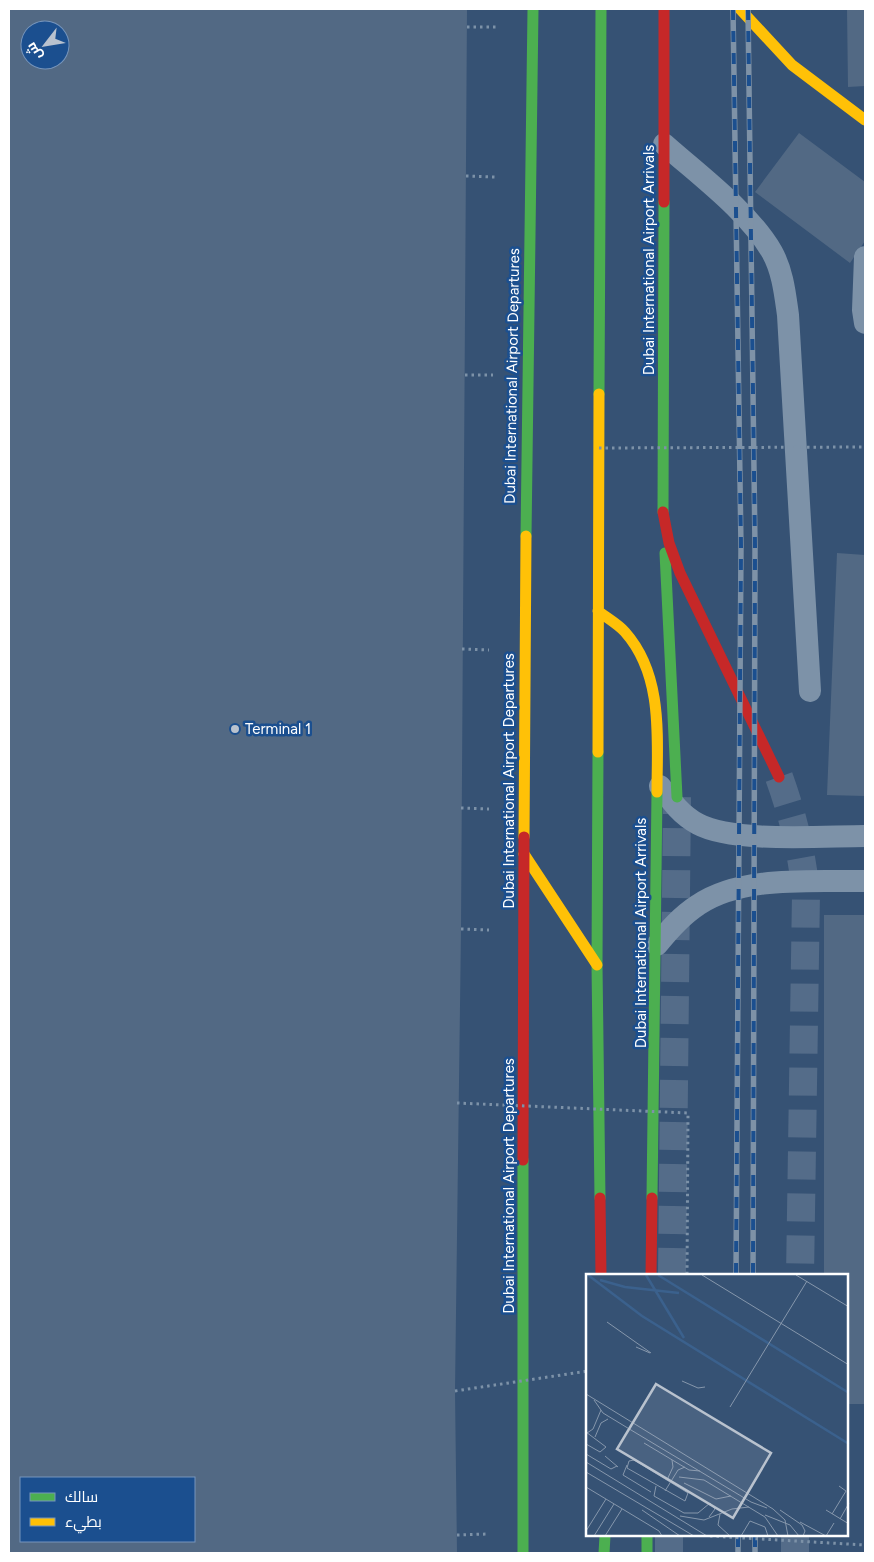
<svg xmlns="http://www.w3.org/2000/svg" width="874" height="1562" font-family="Figtree,Cairo,sans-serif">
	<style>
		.building { fill: #526984; fill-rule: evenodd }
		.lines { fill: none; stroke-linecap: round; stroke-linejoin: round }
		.secondary-tunnel { stroke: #546c89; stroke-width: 28; stroke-dasharray: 28 14; stroke-linecap: butt }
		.path { stroke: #7d92a8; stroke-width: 3; stroke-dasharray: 2.5 4; stroke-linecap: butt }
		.lane { stroke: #7d92a8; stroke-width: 22 }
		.fast { stroke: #4caf50; stroke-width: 11 }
		.slow { stroke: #ffc107; stroke-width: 11 }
		.jam { stroke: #c62828; stroke-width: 11 }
		.rail-casing { stroke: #7e92a7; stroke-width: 5.5 }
		.rail { stroke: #1b4f8f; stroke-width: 4; stroke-dasharray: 11; stroke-linecap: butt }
		.path-bridge { stroke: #7d92a8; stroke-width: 3; stroke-dasharray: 2.5 4; stroke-linecap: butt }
		.poi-dot { fill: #b9c2ce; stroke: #1b4f8f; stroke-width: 2 }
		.labels { text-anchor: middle; stroke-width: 5; stroke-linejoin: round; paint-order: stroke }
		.street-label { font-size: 15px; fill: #fff; stroke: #1b4f8f }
		.poi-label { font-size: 15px; fill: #fff; stroke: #1b4f8f; text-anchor: start }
		.inset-river { fill: none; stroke: #3b618d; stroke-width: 2.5 }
		.inset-road { fill: none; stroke: #8697ac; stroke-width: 1 }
		.view { fill: #b9c2ce; fill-opacity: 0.15; stroke: #b9c2ce; stroke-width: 2.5 }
		.inset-edge { fill: none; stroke: #fff; stroke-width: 2.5 }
	</style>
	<rect width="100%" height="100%" fill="#365274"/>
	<path class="building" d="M9,9H467L461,929L455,1391L457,1553H9ZM30,30H60V60H30ZM21,1478H194V1541H21Z
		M847,9H865V86L848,87Z
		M799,133L865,182V241L850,263L755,192Z
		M837,553L865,555V796L827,795Z
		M824,915H865V1404H848V1276H824Z"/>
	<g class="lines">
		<path class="secondary-tunnel" d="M779,777C793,816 802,853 806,894L800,1276
			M672,1276L677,797
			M669,1553V1536
			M795,1553V1536"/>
		<path class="path" d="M467,27H499
			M466,176L495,177
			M465,375H493
			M462,649L489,650
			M461,808L489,809
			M461,929L489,930
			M457,1535L488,1534"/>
		<path class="lane" d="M664,144C700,176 748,211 772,252C783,272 785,294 788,315L810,691
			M865,257L863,310L865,323
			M660,786C671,801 681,815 698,824C733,843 823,836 865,836
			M657,945C669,930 681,916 698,905C742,875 813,882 865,881"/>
		<path class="fast" d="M599,394L601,9
			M663,512L664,202
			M526,536L533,9
			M665,553L677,797
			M598,752L597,965L600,1198
			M652,1198L657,792
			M647,1536V1553
			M523,1553V1160
			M604,1553L605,1536"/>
		<path class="slow" d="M740,9L792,65L865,120
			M598,611C607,618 618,624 625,632C664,676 657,739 657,792
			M598,752L599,394
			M524,837L526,536
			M524,854L597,965"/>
		<path class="jam" d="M664,202V9
			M663,512L669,543L680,573L779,777
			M523,1160L524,837
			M600,1198L601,1276
			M651,1276L652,1198"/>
		<defs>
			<path id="rail" d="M733,9L741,547L736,1276
				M748,9L755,547L753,1276
				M738,1536V1553
				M755,1536V1553"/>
		</defs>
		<use href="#rail" class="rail-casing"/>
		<use href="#rail" class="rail"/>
		<path class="path-bridge" d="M599,448L865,447
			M457,1103L688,1113L687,1276
			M455,1391L588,1371
			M710,1536L865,1545"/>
	</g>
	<circle class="poi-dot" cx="235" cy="729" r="5"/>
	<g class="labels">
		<g class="street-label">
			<text transform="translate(649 260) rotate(-90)" y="5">Dubai International Airport Arrivals</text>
			<text transform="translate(512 376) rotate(-89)" y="5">Dubai International Airport Departures</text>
			<text transform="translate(509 781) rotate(-90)" y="5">Dubai International Airport Departures</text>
			<text transform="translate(641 933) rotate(-90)" y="5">Dubai International Airport Arrivals</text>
			<text transform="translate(509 1186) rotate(-90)" y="5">Dubai International Airport Departures</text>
		</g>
		<g class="poi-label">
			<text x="245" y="734">Terminal 1</text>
		</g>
	</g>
	<g transform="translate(586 1274)">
		<rect width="262" height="262" fill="#365274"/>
		<path class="inset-river" d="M2,1L56,42L263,170M60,1L98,64M72,1L263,119M14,6L39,13L93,19"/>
		<path class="inset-road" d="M116,1L263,91M210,1L263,33M21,48L65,79M50,73L64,79M96,107L112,114L119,113M0,120L187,235L199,246L202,262M8,126L17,139L45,156L165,228L181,234M144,133L221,7M0,158L20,173L14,178L0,170M1,159L7,155L15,136M9,163L15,149L22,145M58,169L103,196L114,197M0,180L25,195L31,192M19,182L32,193M48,186L102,219L99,227L41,194L43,187ZM0,188L121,262M41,191L37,201L65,218M0,198L108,262M93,203L118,206L179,243L192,262M81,206L87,193L86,186M98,209L130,225L145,222M70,212L68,222L98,239H112L124,229L129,235L123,243M0,213L73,257L76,262M79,217L92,196L99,193M56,236L94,262M194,236L216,251L219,257L217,262M240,236L263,250M134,240L132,251L144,262M246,240L260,217L253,212M179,241L204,251L213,262M94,242L118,246L146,235L163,233M254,245L263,229M214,248L240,262M0,257L20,225M8,262L28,230M19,262L36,235M155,262L164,247L179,253L182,262M240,262L248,249"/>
		<path class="view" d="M70,110L185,179L147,244L31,175Z"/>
		<rect width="262" height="262" class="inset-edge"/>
	</g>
	<rect width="874" height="1562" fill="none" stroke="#ffffff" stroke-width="20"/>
	<rect x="20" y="1477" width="175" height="65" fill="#1b4f8f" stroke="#7695bc"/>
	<rect x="30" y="1493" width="25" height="8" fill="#4caf50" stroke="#7695bc"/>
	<text x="65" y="1502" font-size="15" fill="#ffffff">سالك</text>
	<rect x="30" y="1518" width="25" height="8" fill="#ffc107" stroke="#7695bc"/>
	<text x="65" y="1527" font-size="15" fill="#ffffff">بطيء</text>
	<g transform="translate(45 45) rotate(239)"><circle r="24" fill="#1b4f8f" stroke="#7695bc"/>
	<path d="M0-4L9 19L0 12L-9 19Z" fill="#b9c2ce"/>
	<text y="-8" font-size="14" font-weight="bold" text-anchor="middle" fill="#ffffff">ش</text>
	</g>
</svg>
